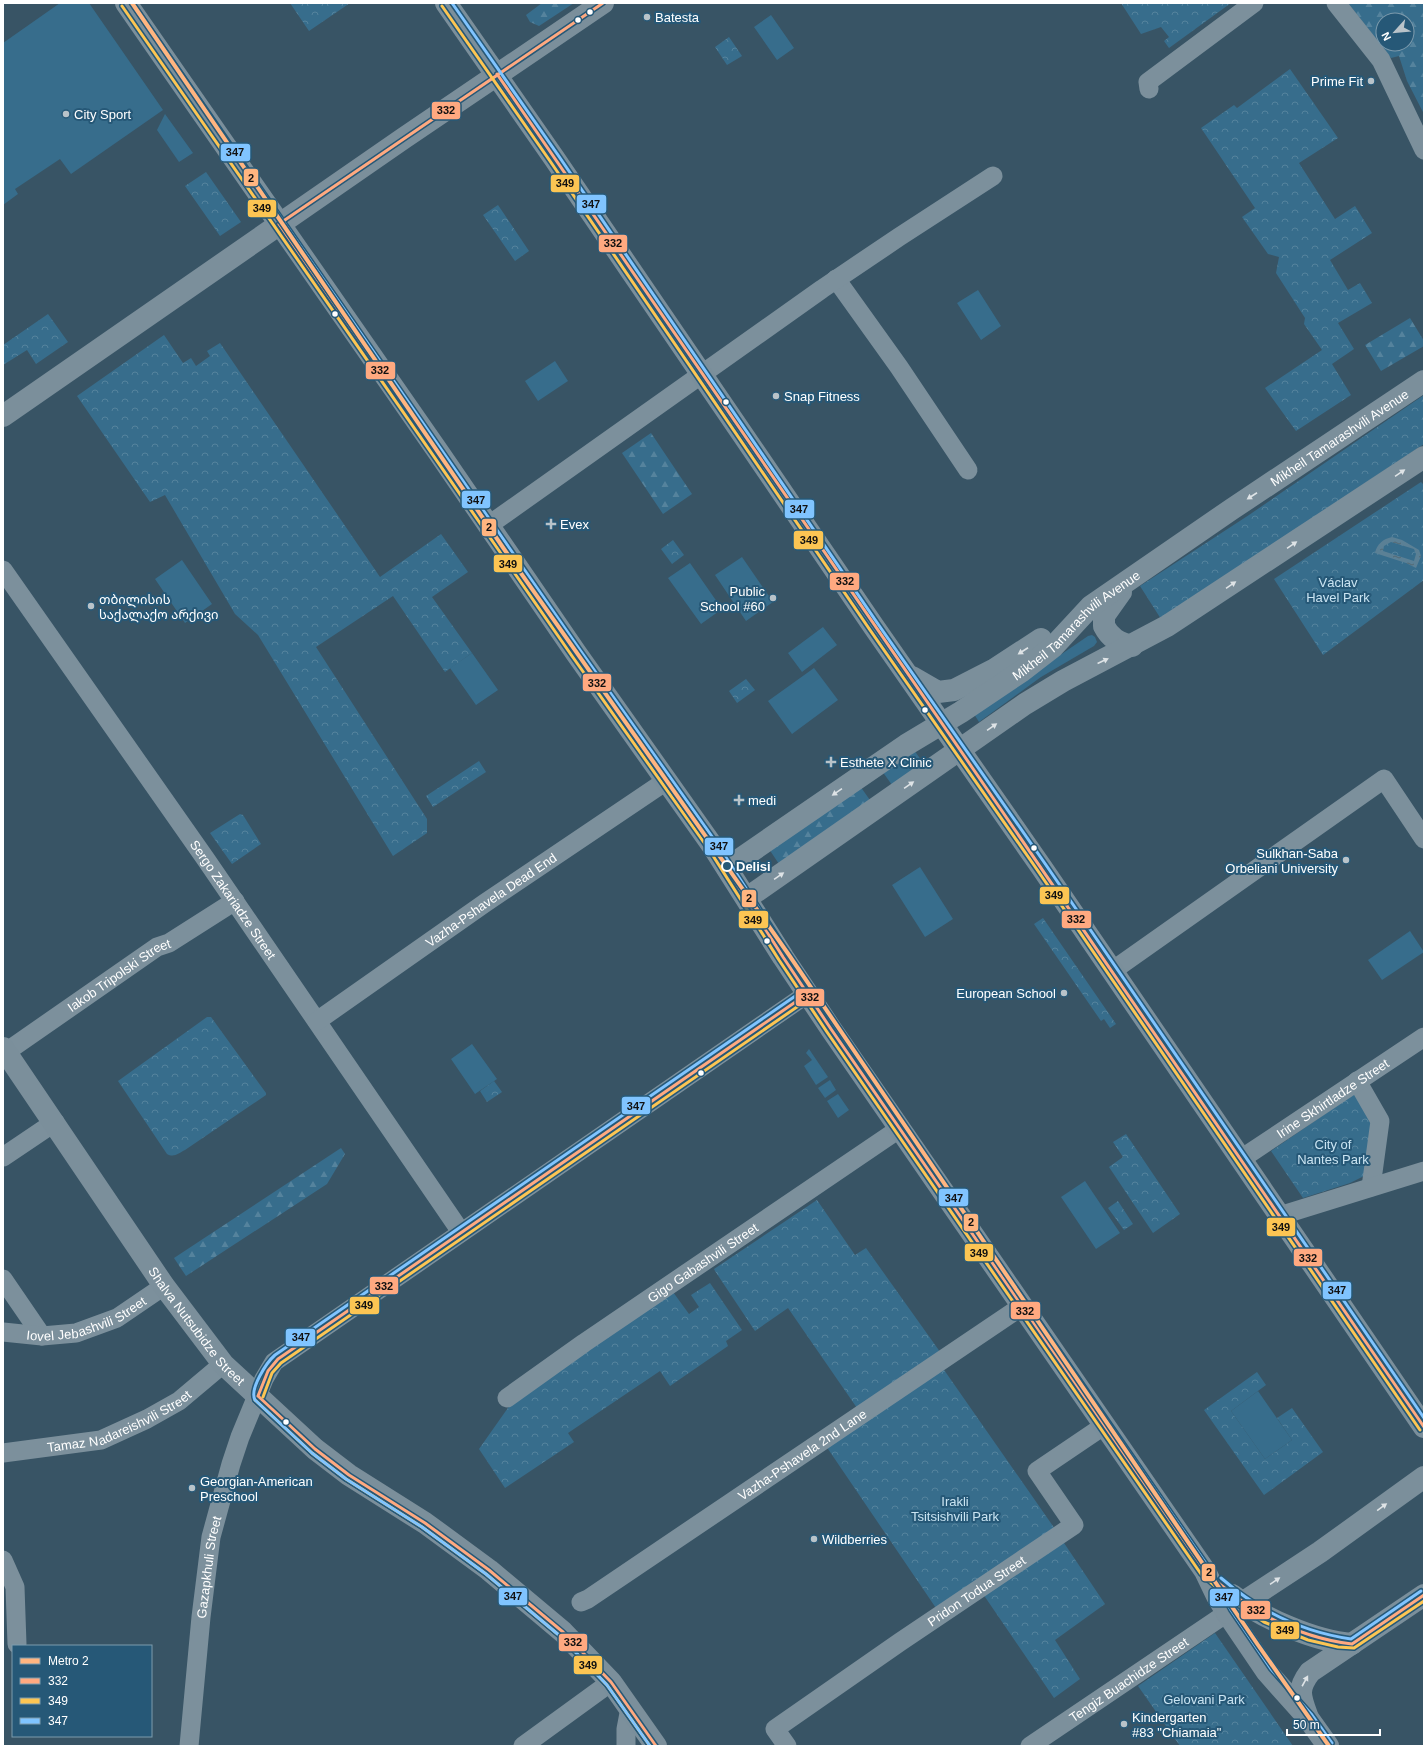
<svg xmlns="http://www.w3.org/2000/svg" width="1427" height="1749" font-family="Arial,'Noto Sans Georgian',sans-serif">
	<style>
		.grass { fill: #376d8c }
		.forest { fill: url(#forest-firs); fill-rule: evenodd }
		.park { fill: url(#park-crowns) }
		.water { fill: url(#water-ripples); fill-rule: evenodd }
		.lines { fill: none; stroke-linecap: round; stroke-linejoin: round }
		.minor { stroke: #7c909c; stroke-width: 19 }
		.major { stroke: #7b8f9b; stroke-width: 22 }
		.bus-1-casing { stroke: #265877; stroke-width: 6 }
		.bus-2-casing { stroke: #265877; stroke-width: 6 }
		.bus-3-casing { stroke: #265877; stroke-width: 6 }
		.bus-1 { stroke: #ffa980; stroke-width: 3 }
		.bus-2 { stroke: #fcc553; stroke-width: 3 }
		.bus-3 { stroke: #80c4ff; stroke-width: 3 }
		.metro-1-casing { stroke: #265877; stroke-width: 7 }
		.metro-1 { stroke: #ffb580; stroke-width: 4 }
		.oneway { fill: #dee3e6 }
		.bus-dot { fill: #fff; stroke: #265877; stroke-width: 1.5 }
		.poi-dot { fill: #b9c3c9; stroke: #265877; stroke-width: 1.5 }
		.stop-dot { fill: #265877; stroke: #fff; stroke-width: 2 }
		.labels { text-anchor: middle; stroke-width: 4; stroke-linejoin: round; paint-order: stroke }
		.poi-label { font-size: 13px; fill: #fff; stroke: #265877; text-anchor: start }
		.street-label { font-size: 13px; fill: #fff; stroke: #265877 }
		.park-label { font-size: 13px; fill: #cae4f2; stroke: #265877 }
		.stop-label { font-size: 13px; font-weight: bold; fill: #fff; stroke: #265877; text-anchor: start }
		.line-badge { stroke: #265877; stroke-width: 1.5 }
		.pale-badge-label { font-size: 11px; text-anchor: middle; font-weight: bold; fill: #111 }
	</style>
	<defs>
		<pattern id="forest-firs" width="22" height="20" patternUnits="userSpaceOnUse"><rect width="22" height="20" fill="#376d8c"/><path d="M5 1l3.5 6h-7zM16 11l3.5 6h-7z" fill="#55839d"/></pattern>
		<pattern id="park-crowns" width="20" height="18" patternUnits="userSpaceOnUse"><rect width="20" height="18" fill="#376d8c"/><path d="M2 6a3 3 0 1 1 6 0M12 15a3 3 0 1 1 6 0" fill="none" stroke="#55839d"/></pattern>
		<pattern id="water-ripples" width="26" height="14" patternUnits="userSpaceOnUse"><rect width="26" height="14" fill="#5b8095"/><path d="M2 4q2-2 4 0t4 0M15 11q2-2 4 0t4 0" fill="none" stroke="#546974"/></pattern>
	</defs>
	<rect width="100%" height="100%" fill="#385465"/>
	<path class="grass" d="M60,3H89L163,110L71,174L60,159L15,189L18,194L3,205V43Z
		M771,15L794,48L777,60L754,27Z
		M165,114L193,153L179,162L157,130Z
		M978,290L1001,326L981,340L957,303Z
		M555,361L568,381L538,401L525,381Z
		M742,557L773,602L746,621L715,575Z
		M182,560L212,604L185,623L155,579Z
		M690,563L722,609L701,624L668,578Z
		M823,627L837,645L802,672L788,653Z
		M1092,635L1095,637L1097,642L1094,646L1041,677L979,722L974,714L1088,636Z
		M472,653L498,690L476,705L450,668Z
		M814,668L838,700L792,734L768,701Z
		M914,750L924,764L892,785L882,771Z
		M920,867L953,919L925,937L892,885Z
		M1410,931L1424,952L1382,980L1368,960Z
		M472,1044L497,1079L475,1094L451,1059Z
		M809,1049L828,1077L816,1085L804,1066L812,1060L806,1053Z
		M830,1080L836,1090L825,1098L818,1088Z
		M838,1094L849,1110L838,1118L827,1101Z
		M1085,1181L1120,1233L1096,1249L1061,1197Z
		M1258,1391L1292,1440L1265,1459L1231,1411Z"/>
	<path class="forest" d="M542,3H574L539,26L530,22L526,15Z
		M1348,3H1424V114L1407,81L1399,56L1391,58ZM1383,20H1407V44H1383Z
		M1410,318L1424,341V346L1381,371L1365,345Z
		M651,433L692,494L663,514L622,453Z
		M860,786L872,803L781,867L769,849Z
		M341,1148L345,1154L327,1184L186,1276L174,1258Z"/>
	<path class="park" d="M290,3H350L309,31Z
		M1121,3H1231L1169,48L1164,41L1169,37L1161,27L1141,34Z
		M729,37L742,56L727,65L715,47Z
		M1290,69L1338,138L1299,163L1335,219L1355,206L1372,233L1330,260L1348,290L1360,283L1372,303L1338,323L1354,349L1332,364L1351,395L1296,431L1265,388L1322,350L1304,324L1305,318L1276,273L1279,257L1268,254L1242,217L1255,208L1201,128L1234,105L1237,108Z
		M206,172L241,222L220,236L185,186Z
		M498,205L529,251L515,261L483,215Z
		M48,314L68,342L36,364L27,350L3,365V345Z
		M164,335L183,363L191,358L196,366L210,356L207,351L220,343L380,577L441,534L468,572L432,597L472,653L445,672L393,596L316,647L427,819V833L393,856L258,635L235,614L165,495L150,502L77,396Z
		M1424,395V444L1161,619L1140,586L1249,515Z
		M1421,482L1424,485V580L1323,655L1274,579Z
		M673,540L684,555L672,564L661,549Z
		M746,679L755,690L737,703L729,691Z
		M479,761L486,772L433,807L426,796Z
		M240,814L243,815L261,844L232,864L210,833Z
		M1043,918L1116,1024L1110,1028L1104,1019L1101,1021L1034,924Z
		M207,1017H211L266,1093V1095L185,1150C179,1153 174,1158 167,1154L118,1081Z
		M494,1081L502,1092L487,1102L480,1091Z
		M1360,1090L1376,1119L1364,1176L1350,1183L1303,1198L1271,1151Z
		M1126,1134L1180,1214L1153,1233L1109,1167L1123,1157L1113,1142Z
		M817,1200L855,1255L866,1248L943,1356L857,1408L788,1308L755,1331L715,1271L714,1269Z
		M1118,1201L1133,1224L1124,1230L1108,1208Z
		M710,1283L742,1330L726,1341L728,1346L670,1386L660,1371L568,1433L574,1442L505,1488L479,1449L515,1398L673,1292L689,1314L699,1307L691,1295Z
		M942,1367L1055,1529L938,1611L826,1446Z
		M1257,1372L1266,1385L1231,1411L1265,1459L1292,1440L1277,1418L1292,1408L1323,1452L1264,1495L1204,1410Z
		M1062,1540L1105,1604L1055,1640L1080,1679L1054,1698L983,1594Z
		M1215,1633L1293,1746H1180L1138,1686Z"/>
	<path class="water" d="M1392,537L1402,540L1419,550L1421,556L1416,568L1406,563L1375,553C1377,544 1383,539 1392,537ZM1391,542L1414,549L1416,554L1414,561L1383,551L1384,546Z"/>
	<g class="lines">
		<g class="minor">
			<path d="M1336,3L1381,60L1424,150"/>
			<path d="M1149,89L1148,82L1254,3"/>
			<path d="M836,279L899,367L968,470"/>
			<path d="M489,525L822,289L899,237L993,176"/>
			<path id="s1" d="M3,570L207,861L461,1232"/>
			<path d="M1112,971L1384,779L1424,839"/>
			<path id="s2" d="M317,1021L485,903L666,781"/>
			<path id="s3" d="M6,1052L157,947L169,943L235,901"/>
			<path d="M1357,1081L1380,1121L1371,1187"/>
			<path d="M3,1157L55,1122"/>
			<path id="s4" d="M1241,1159L1424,1037"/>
			<path d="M1279,1216L1424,1171"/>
			<path d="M3,1279L42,1336"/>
			<path id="s5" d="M3,1332L42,1336L76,1333L117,1318L164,1286"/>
			<path id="s6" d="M507,1398L584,1343L899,1129"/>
			<path id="s7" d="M3,1453L101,1440L147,1419L179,1401L223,1364"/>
			<path d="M3,1560L15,1587L17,1644"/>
			<path id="s8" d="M581,1602L588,1599L1022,1306"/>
			<path id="s9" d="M189,1746L201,1617L211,1537L231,1464L240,1437L264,1379L274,1362L807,994"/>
			<path d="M523,1746L611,1682"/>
			<path d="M626,1746V1729L630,1708"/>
			<path id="s10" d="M787,1746L775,1729L900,1642L1074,1525L1037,1471L1105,1425"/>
			<path id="s11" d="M1030,1746L1227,1613"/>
		</g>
		<g class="major">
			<path d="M126,3L439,453L576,653L714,848L783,957L831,1029L1205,1571L1217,1596L1227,1613L1267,1672L1308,1718L1328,1746"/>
			<path d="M446,3L554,158L874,627L1042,868L1424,1427"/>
			<path d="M3,416L404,138L603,3"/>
			<path d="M1121,592L1104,616V626C1110,638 1119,643 1132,646"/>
			<path d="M912,677L938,692L954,690L995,669L1041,639"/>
			<path id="s12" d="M727,868L906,745L961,712L1022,671L1053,647L1091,606L1232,509L1424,381"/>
			<path d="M747,898L1025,704L1063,681L1167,626L1424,457"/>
			<path id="s13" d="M3,1048L164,1286L223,1364L315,1449L349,1475L425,1523L489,1570L563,1632L611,1682L656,1746"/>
			<path d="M1232,1595C1262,1618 1314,1641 1352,1644"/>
			<path d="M1227,1613L1320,1552L1424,1477"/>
			<path d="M1307,1715C1300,1696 1297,1689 1310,1672L1424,1595"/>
		</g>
		<defs>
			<path id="bus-1" d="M603,3L279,224L576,653L714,848L783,957L831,1029L1205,1571C1247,1610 1294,1637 1352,1644L1424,1595
				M497,74L1424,1427
				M258,1396L268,1371L278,1359L807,994
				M258,1396L315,1449L349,1475L425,1523L489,1570L563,1632L611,1682L656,1746"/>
			<path id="bus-2" d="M122,6L572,656L710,851L779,960L827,1032L1201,1574L1235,1603L1264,1622L1308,1640L1338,1647L1354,1648L1424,1601
				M442,6L550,161L870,630L1038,871L1420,1430
				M263,1397L272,1373L281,1363L810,998
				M255,1400L312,1453L346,1479L422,1527L486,1574L560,1636L607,1685L650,1746"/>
			<path id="bus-3" d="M132,3L580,650L718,845L835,1026L1209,1568L1231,1610L1271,1669L1312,1715L1332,1743
				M452,3L558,155L878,624L1046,865L1424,1418
				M1221,1578C1258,1610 1302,1632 1351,1639L1421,1591
				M650,1746L607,1685L560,1636L486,1574L422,1527L346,1479L312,1453L255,1400C249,1389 267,1362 275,1355L804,990"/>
		</defs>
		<use href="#bus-1" class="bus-1-casing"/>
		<use href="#bus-2" class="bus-2-casing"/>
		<use href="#bus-3" class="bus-3-casing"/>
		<use href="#bus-1" class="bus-1"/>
		<use href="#bus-2" class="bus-2"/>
		<use href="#bus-3" class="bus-3"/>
		<defs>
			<path id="metro-1" d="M132,3L504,549L789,955L1258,1645L1329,1746"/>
		</defs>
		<use href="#metro-1" class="metro-1-casing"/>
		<use href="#metro-1" class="metro-1"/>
	</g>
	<defs><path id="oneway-solid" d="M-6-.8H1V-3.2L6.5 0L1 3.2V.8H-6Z"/></defs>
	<g class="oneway">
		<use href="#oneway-solid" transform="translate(1400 473) rotate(-34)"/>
		<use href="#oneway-solid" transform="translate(1252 496) rotate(147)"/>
		<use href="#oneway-solid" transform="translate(1292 545) rotate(-34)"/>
		<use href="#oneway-solid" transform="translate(1231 585) rotate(-34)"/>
		<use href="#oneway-solid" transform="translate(1023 651) rotate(147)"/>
		<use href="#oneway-solid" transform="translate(1103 661) rotate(-25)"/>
		<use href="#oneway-solid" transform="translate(992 727) rotate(-35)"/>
		<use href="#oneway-solid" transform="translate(909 785) rotate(-35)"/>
		<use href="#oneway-solid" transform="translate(837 792) rotate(146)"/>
		<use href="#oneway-solid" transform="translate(779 876) rotate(-35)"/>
		<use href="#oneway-solid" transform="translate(1382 1507) rotate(-36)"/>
		<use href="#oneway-solid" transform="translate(1275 1581) rotate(-34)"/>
		<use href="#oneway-solid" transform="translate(1305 1681) rotate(-61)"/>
	</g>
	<g class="bus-dot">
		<circle cx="590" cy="12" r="3.5"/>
		<circle cx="578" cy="20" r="3.5"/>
		<circle cx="335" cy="314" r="3.5"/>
		<circle cx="726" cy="402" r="3.5"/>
		<circle cx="925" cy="710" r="3.5"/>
		<circle cx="1034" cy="848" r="3.5"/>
		<circle cx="767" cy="941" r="3.5"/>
		<circle cx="701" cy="1073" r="3.5"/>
		<circle cx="286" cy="1422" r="3.5"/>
		<circle cx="1297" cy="1698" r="3.5"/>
	</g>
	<g class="poi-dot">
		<circle cx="647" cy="17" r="4"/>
		<circle cx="1371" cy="81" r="4"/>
		<circle cx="66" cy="114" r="4"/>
		<circle cx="776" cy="396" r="4"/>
		<path d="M549 518h4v4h4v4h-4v4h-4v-4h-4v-4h4z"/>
		<circle cx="773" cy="598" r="4"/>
		<circle cx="91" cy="606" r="4"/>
		<path d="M829 756h4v4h4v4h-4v4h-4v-4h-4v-4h4z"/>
		<path d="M737 794h4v4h4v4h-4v4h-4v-4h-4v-4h4z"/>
		<circle cx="1346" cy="860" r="4"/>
		<circle cx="1064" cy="993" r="4"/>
		<circle cx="192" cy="1488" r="4"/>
		<circle cx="814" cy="1539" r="4"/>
		<circle cx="1124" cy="1724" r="4"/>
	</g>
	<circle class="stop-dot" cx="727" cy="866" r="5"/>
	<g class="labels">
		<g class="poi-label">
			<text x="655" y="22">Batesta</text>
			<text x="1363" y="86" text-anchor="end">Prime Fit</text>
			<text x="74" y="119">City Sport</text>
			<text x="784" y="401">Snap Fitness</text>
			<text x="560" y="529">Evex</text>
			<text x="765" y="596" text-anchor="end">Public<tspan x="765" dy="15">School #60</tspan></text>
			<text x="99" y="604">თბილისის<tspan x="99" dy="15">საქალაქო არქივი</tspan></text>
			<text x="840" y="767">Esthete X Clinic</text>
			<text x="748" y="805">medi</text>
			<text x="1338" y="858" text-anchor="end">Sulkhan-Saba<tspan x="1338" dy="15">Orbeliani University</tspan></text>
			<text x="1056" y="998" text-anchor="end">European School</text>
			<text x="200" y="1486">Georgian-American<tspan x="200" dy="15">Preschool</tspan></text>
			<text x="822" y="1544">Wildberries</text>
			<text x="1132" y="1722">Kindergarten<tspan x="1132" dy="15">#83 "Chiamaia"</tspan></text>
		</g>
		<g class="street-label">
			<text dy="5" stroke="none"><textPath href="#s12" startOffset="750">Mikheil Tamarashvili Avenue</textPath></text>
			<text dy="5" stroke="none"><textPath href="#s12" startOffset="426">Mikheil Tamarashvili Avenue</textPath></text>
			<text dy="5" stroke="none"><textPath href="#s1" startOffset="402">Sergo Zakariadze Street</textPath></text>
			<text dy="5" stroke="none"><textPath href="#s2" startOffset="212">Vazha-Pshavela Dead End</textPath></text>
			<text dy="5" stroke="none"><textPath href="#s3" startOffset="137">Iakob Tripolski Street</textPath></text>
			<text dy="5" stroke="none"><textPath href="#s4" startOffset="110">Irine Skhirtladze Street</textPath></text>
			<text dy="5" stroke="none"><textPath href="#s6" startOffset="238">Gigo Gabashvili Street</textPath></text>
			<text dy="5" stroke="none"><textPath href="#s5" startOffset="87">Iovel Jebashvili Street</textPath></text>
			<text dy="5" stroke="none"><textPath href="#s13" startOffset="339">Shalva Nutsubidze Street</textPath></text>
			<text dy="5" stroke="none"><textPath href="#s7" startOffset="122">Tamaz Nadareishvili Street</textPath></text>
			<text dy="5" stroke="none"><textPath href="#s8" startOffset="266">Vazha-Pshavela 2nd Lane</textPath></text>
			<text dy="5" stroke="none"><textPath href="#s9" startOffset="180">Gazapkhuli Street</textPath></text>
			<text dy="5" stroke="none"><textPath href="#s10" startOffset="265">Pridon Todua Street</textPath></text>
			<text dy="5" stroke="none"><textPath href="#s11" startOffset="119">Tengiz Buachidze Street</textPath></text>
		</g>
		<g class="park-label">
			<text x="1338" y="587">Václav<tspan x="1338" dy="15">Havel Park</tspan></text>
			<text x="1333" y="1149">City of<tspan x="1333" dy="15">Nantes Park</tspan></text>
			<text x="955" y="1506">Irakli<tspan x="955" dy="15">Tsitsishvili Park</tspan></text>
			<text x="1204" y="1704">Gelovani Park</text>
		</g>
		<g class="stop-label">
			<text x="736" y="871">Delisi</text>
		</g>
	</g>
	<g class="line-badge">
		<rect x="431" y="101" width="30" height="19" rx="4" fill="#ffa980"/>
		<rect x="220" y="143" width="31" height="19" rx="4" fill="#80c4ff"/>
		<rect x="243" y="168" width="16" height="19" rx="4" fill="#ffb580"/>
		<rect x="550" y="174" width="30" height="19" rx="4" fill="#fcc553"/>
		<rect x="576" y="194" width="31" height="20" rx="4" fill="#80c4ff"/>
		<rect x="247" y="199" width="30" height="19" rx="4" fill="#fcc553"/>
		<rect x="598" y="234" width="30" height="19" rx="4" fill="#ffa980"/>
		<rect x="365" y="361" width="31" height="19" rx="4" fill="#ffa980"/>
		<rect x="461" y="490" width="30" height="19" rx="4" fill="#80c4ff"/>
		<rect x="784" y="499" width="31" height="20" rx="4" fill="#80c4ff"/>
		<rect x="481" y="518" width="16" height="19" rx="4" fill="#ffb580"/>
		<rect x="793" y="530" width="31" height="20" rx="4" fill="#fcc553"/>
		<rect x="493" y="554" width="30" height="19" rx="4" fill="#fcc553"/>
		<rect x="829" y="572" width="31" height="19" rx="4" fill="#ffa980"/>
		<rect x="582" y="673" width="30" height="19" rx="4" fill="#ffa980"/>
		<rect x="704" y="837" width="30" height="19" rx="4" fill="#80c4ff"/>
		<rect x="1039" y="886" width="31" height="19" rx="4" fill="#fcc553"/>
		<rect x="741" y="889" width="16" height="19" rx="4" fill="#ffb580"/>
		<rect x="1061" y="910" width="31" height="19" rx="4" fill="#ffa980"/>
		<rect x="738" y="910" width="31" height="19" rx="4" fill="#fcc553"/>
		<rect x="795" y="988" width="30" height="19" rx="4" fill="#ffa980"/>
		<rect x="621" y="1096" width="30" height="19" rx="4" fill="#80c4ff"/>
		<rect x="938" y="1188" width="31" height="19" rx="4" fill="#80c4ff"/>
		<rect x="963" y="1213" width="16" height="19" rx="4" fill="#ffb580"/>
		<rect x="1266" y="1217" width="30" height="20" rx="4" fill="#fcc553"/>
		<rect x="964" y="1243" width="30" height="19" rx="4" fill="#fcc553"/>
		<rect x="1293" y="1248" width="30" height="19" rx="4" fill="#ffa980"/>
		<rect x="369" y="1276" width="30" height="19" rx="4" fill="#ffa980"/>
		<rect x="1322" y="1281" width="30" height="19" rx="4" fill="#80c4ff"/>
		<rect x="349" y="1296" width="31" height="19" rx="4" fill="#fcc553"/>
		<rect x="1010" y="1301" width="31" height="19" rx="4" fill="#ffa980"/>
		<rect x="285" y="1328" width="31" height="19" rx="4" fill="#80c4ff"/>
		<rect x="1201" y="1563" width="15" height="19" rx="4" fill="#ffb580"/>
		<rect x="498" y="1587" width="30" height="19" rx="4" fill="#80c4ff"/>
		<rect x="1209" y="1588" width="31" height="19" rx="4" fill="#80c4ff"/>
		<rect x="1240" y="1600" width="31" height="20" rx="4" fill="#ffa980"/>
		<rect x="1270" y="1621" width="30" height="19" rx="4" fill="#fcc553"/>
		<rect x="558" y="1633" width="30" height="19" rx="4" fill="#ffa980"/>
		<rect x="573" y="1655" width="30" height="20" rx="4" fill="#fcc553"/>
	</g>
	<g class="pale-badge-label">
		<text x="446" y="114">332</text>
		<text x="235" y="156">347</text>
		<text x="251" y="182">2</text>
		<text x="565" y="187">349</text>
		<text x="591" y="208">347</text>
		<text x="262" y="212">349</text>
		<text x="613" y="247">332</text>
		<text x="380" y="374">332</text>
		<text x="476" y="504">347</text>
		<text x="799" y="513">347</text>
		<text x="489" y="531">2</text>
		<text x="809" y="544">349</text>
		<text x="508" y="568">349</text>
		<text x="845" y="585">332</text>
		<text x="597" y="687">332</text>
		<text x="719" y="850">347</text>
		<text x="1054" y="899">349</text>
		<text x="749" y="902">2</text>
		<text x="1076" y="923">332</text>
		<text x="753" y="924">349</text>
		<text x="810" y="1001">332</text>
		<text x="636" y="1110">347</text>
		<text x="954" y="1202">347</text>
		<text x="971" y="1226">2</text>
		<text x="1281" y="1231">349</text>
		<text x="979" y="1257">349</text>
		<text x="1308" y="1262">332</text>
		<text x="384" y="1290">332</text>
		<text x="1337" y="1294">347</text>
		<text x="364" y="1309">349</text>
		<text x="1025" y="1315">332</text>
		<text x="301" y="1341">347</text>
		<text x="1209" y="1576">2</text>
		<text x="513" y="1600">347</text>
		<text x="1224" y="1601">347</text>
		<text x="1256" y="1614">332</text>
		<text x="1285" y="1634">349</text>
		<text x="573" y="1646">332</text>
		<text x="588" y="1669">349</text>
	</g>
	<rect width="1427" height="1749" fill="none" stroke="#ffffff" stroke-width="8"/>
	<rect x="12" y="1645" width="140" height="92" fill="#265877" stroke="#7d9bad"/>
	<rect x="20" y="1658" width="20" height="6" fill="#ffb580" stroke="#7d9bad"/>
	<text x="48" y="1665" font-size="12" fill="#ffffff">Metro 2</text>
	<rect x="20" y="1678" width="20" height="6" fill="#ffa980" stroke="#7d9bad"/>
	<text x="48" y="1685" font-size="12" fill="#ffffff">332</text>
	<rect x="20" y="1698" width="20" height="6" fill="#fcc553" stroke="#7d9bad"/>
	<text x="48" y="1705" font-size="12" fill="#ffffff">349</text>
	<rect x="20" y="1718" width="20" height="6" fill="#80c4ff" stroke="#7d9bad"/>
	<text x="48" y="1725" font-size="12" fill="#ffffff">347</text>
	<g transform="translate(1395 32) rotate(243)"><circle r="19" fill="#265877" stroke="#7d9bad"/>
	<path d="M0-3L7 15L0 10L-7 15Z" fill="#b9c3c9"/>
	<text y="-6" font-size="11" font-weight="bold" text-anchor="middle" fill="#ffffff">N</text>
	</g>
	<path d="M1287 1729v6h93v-6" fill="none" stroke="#ffffff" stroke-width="2"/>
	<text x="1293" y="1729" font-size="12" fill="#ffffff" stroke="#265877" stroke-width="3" paint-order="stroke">50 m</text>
</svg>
